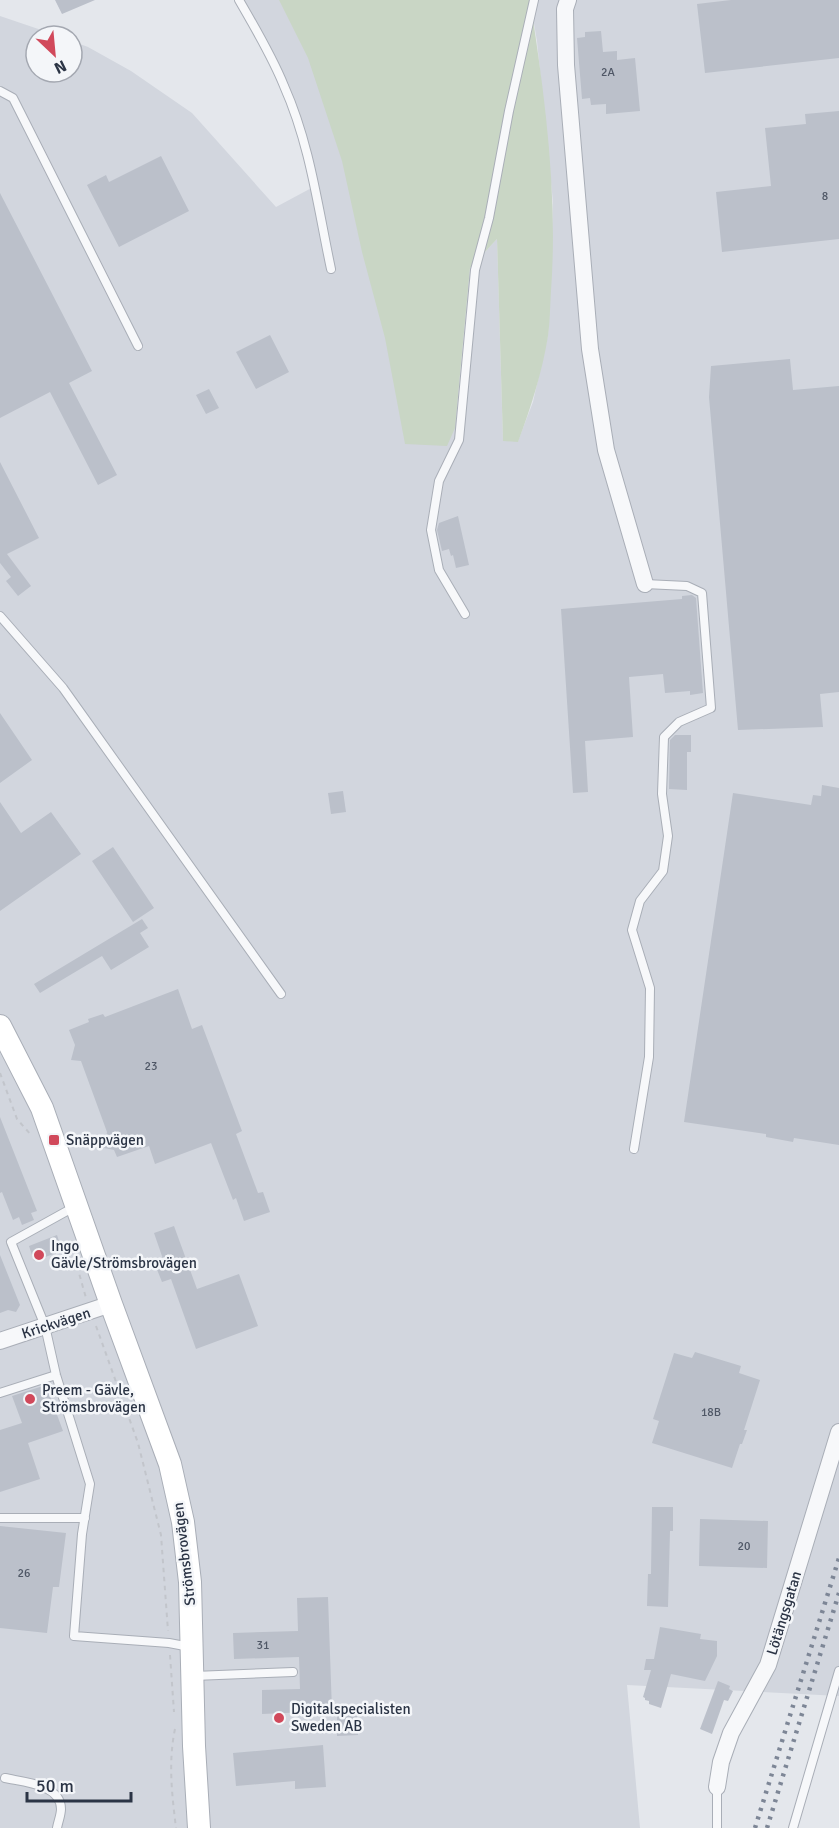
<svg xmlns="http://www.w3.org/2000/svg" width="839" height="1828" font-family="Signika,sans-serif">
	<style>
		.built { fill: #d2d6de }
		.green { fill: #c9d6c5 }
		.building { fill: #bbc0ca }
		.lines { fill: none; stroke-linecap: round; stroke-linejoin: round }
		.service-casing { stroke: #a9aeb7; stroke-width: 10 }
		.minor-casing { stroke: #a9aeb7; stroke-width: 18 }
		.secondary-casing { stroke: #a9aeb7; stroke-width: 24 }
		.path { stroke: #c2c5cb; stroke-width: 2; stroke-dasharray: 4.5 4.5; stroke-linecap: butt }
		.service { stroke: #f7f8fa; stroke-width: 8 }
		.minor { stroke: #f7f8fa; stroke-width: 16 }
		.secondary { stroke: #fff; stroke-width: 22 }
		.rail { stroke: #7d8696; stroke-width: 4.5; stroke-dasharray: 3 6; stroke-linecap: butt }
		.poi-dot { fill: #d1495b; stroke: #f4f6f9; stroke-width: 2 }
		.labels { text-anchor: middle; stroke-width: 5; stroke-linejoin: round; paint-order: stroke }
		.number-label { font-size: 12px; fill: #4f5766 }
		.poi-label { font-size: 15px; fill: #2b3445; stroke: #f4f6f9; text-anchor: start }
		.street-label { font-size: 15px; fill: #2b3445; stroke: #f4f6f9 }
	</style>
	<rect width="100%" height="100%" fill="#e4e7ec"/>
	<path class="built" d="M244,0H475L456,428L470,268L497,239L503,441H518L533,402L548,335L553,202L537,41L530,0H839V1696L627,1685L640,1828H0V16L59,36H36V72H72V41L88,47L131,71L192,113L276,207L317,185L292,101L259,26Z"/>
	<path class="green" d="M279,0H530C545,96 558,194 551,291C550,306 550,322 548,336C542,373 531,407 518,442L503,441L497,239L470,268L455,428L447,446L405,444L385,338L362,252L342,161L308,58Z"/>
	<path class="building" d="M55,0H95L62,14Z
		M731,0H839V58L705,73L697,4Z
		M601,31L603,52L617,51V60L635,58L640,111L606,114V104L591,105L590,98L582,99L577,38L585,37V32Z
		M839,111V239L722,252L716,192L771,186L765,128L806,124L805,114Z
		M161,156L189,211L119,247L87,185L106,175L109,182Z
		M0,193L92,371L69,383L117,475L98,485L50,392L0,418Z
		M270,335L289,372L256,389L236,352Z
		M790,359L793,390L839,386V692L820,694L823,727L738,730L709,397L711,366Z
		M209,389L219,408L206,414L196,395Z
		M0,462L39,538L7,554L31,586L18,596L6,581L11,577L0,563Z
		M458,516L469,565L456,568L453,555L451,556L449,549L442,551L437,530L439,523Z
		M692,595L696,598L703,693L690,695V691L665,693L663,674L629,677L633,737L585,741L588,792L573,793L561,609L682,599V596Z
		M0,713L32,760L0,783Z
		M675,735H691V752H687V790L669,789L670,740Z
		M822,785L839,788V1145L794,1138L793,1142L766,1137V1134L684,1122L733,793L811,805L813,795L821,796Z
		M343,791L346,812L331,814L328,793Z
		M0,802L21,833L51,812L81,854L0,911Z
		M113,847L154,908L133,922L92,861Z
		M142,919L148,928L140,933L149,947L111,970L102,956L40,993L34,984Z
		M178,989L192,1029L202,1025L242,1131L236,1134L258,1193L263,1192L270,1212L244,1221L236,1198L233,1200L211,1143L155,1164L149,1146L117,1157L114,1150L104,1148L107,1132L81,1061L71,1060L75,1045L69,1030L89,1022L88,1019L103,1014L105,1017Z
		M0,1117L37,1211L31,1213L34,1220L22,1225L19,1217L13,1220L2,1192L0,1193Z
		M174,1226L197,1289L239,1274L258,1326L196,1349L171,1279L162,1282L154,1262L163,1259L154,1233Z
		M57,1235L62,1251L34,1261L29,1246Z
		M0,1255L20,1305L16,1312L8,1310L0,1313Z
		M695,1352L741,1366L739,1373L760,1380L744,1430H747L742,1444H740L732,1468L652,1443L659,1421L653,1419L674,1353L692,1358Z
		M46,1385L63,1431L28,1443L40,1479L0,1492V1430L22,1423L12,1396Z
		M652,1507H673V1531H670L668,1607L647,1606L648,1574H651Z
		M700,1519L768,1521L767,1568L699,1566Z
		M0,1526L66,1533L59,1587H53L47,1633L0,1628Z
		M328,1597L332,1711L262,1714V1690L300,1689L299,1657L234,1659L233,1633L298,1631L297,1598Z
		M660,1627L701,1634L700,1639L717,1641V1656L705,1681L671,1674L661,1708L649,1704V1701L645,1700V1698L643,1697L651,1670H644L646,1659H654Z
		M718,1681L730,1686L729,1689L733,1691L728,1701L724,1700L712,1734L700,1729Z
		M357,1715L358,1735L337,1736V1716Z
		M323,1745L326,1787L295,1789V1781L236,1786L233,1753Z"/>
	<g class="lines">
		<defs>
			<path id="service" d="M239,0C255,28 272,56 284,86C310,144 318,208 331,269
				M0,91L13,98L138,346
				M465,614L439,570L431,530L439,481L459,440L475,270L489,218L509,111L534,0
				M0,616L63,688L281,994
				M634,1149L649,1057L650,988L632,930L640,901L663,871L668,836L662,794L664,737L679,722L711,708L702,593L687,586L645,584
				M76,1206L11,1242L45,1326L56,1375L90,1484L82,1534L74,1636L169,1643L190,1647
				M0,1393L56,1375
				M0,1518H85
				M194,1676L293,1672
				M5,1778C23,1782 61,1784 61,1809C61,1815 58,1822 57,1828
				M717,1828V1787
				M793,1828L839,1671"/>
			<path id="minor" d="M568,0L565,9L566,65L590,349L606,450L645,584
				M0,1341L111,1304
				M717,1787L721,1762L731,1733L768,1665L839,1432"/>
			<path id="secondary" d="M0,1026L42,1108L111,1304L170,1464L183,1522L190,1582L194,1746L199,1828"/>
		</defs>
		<use href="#service" class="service-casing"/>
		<use href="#minor" class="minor-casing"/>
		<use href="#secondary" class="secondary-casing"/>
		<path class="path" d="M0,1073L17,1119L32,1136
			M77,1266L86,1298
			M96,1326L138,1443L161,1535L168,1631
			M170,1655L174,1712
			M175,1729C168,1762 172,1795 176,1828"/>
		<use href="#service" class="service"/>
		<use href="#minor" class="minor"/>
		<use href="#secondary" class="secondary"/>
		<path class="rail" d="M755,1828L839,1558
			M767,1828L839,1593"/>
	</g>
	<g class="poi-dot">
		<rect x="48" y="1134" width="12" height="12" rx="3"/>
		<circle cx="39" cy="1255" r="6"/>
		<circle cx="30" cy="1399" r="6"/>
		<circle cx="279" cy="1718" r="6"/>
	</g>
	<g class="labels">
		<g class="number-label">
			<text x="608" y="76">2A</text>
			<text x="825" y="200">8</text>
			<text x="151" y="1070">23</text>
			<text x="711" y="1416">18B</text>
			<text x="744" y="1550">20</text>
			<text x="24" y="1577">26</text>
			<text x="263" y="1649">31</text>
		</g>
		<g class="poi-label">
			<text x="66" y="1145">Snäppvägen</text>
			<text x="51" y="1251">Ingo<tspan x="51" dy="17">Gävle/Strömsbrovägen</tspan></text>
			<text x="42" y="1395">Preem - Gävle,<tspan x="42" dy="17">Strömsbrovägen</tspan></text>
			<text x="291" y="1714">Digitalspecialisten<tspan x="291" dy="17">Sweden AB</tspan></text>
		</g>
		<g class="street-label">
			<text transform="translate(56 1323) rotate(-18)" y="5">Krickvägen</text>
			<text transform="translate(184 1554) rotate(-97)" y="5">Strömsbrovägen</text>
			<text transform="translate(784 1613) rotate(-73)" y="5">Lötängsgatan</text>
		</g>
	</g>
	<g transform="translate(54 54) rotate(154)"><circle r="28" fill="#f4f6f9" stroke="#a4a8b1" stroke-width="1.5"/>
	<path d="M0-4.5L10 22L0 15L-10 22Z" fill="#d1495b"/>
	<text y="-9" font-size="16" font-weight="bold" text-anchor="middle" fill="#2b3445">N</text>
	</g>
	<path d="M27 1792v9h104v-9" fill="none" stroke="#2b3445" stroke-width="3"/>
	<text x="36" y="1792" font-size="18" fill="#2b3445" stroke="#f4f6f9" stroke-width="4.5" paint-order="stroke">50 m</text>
</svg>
